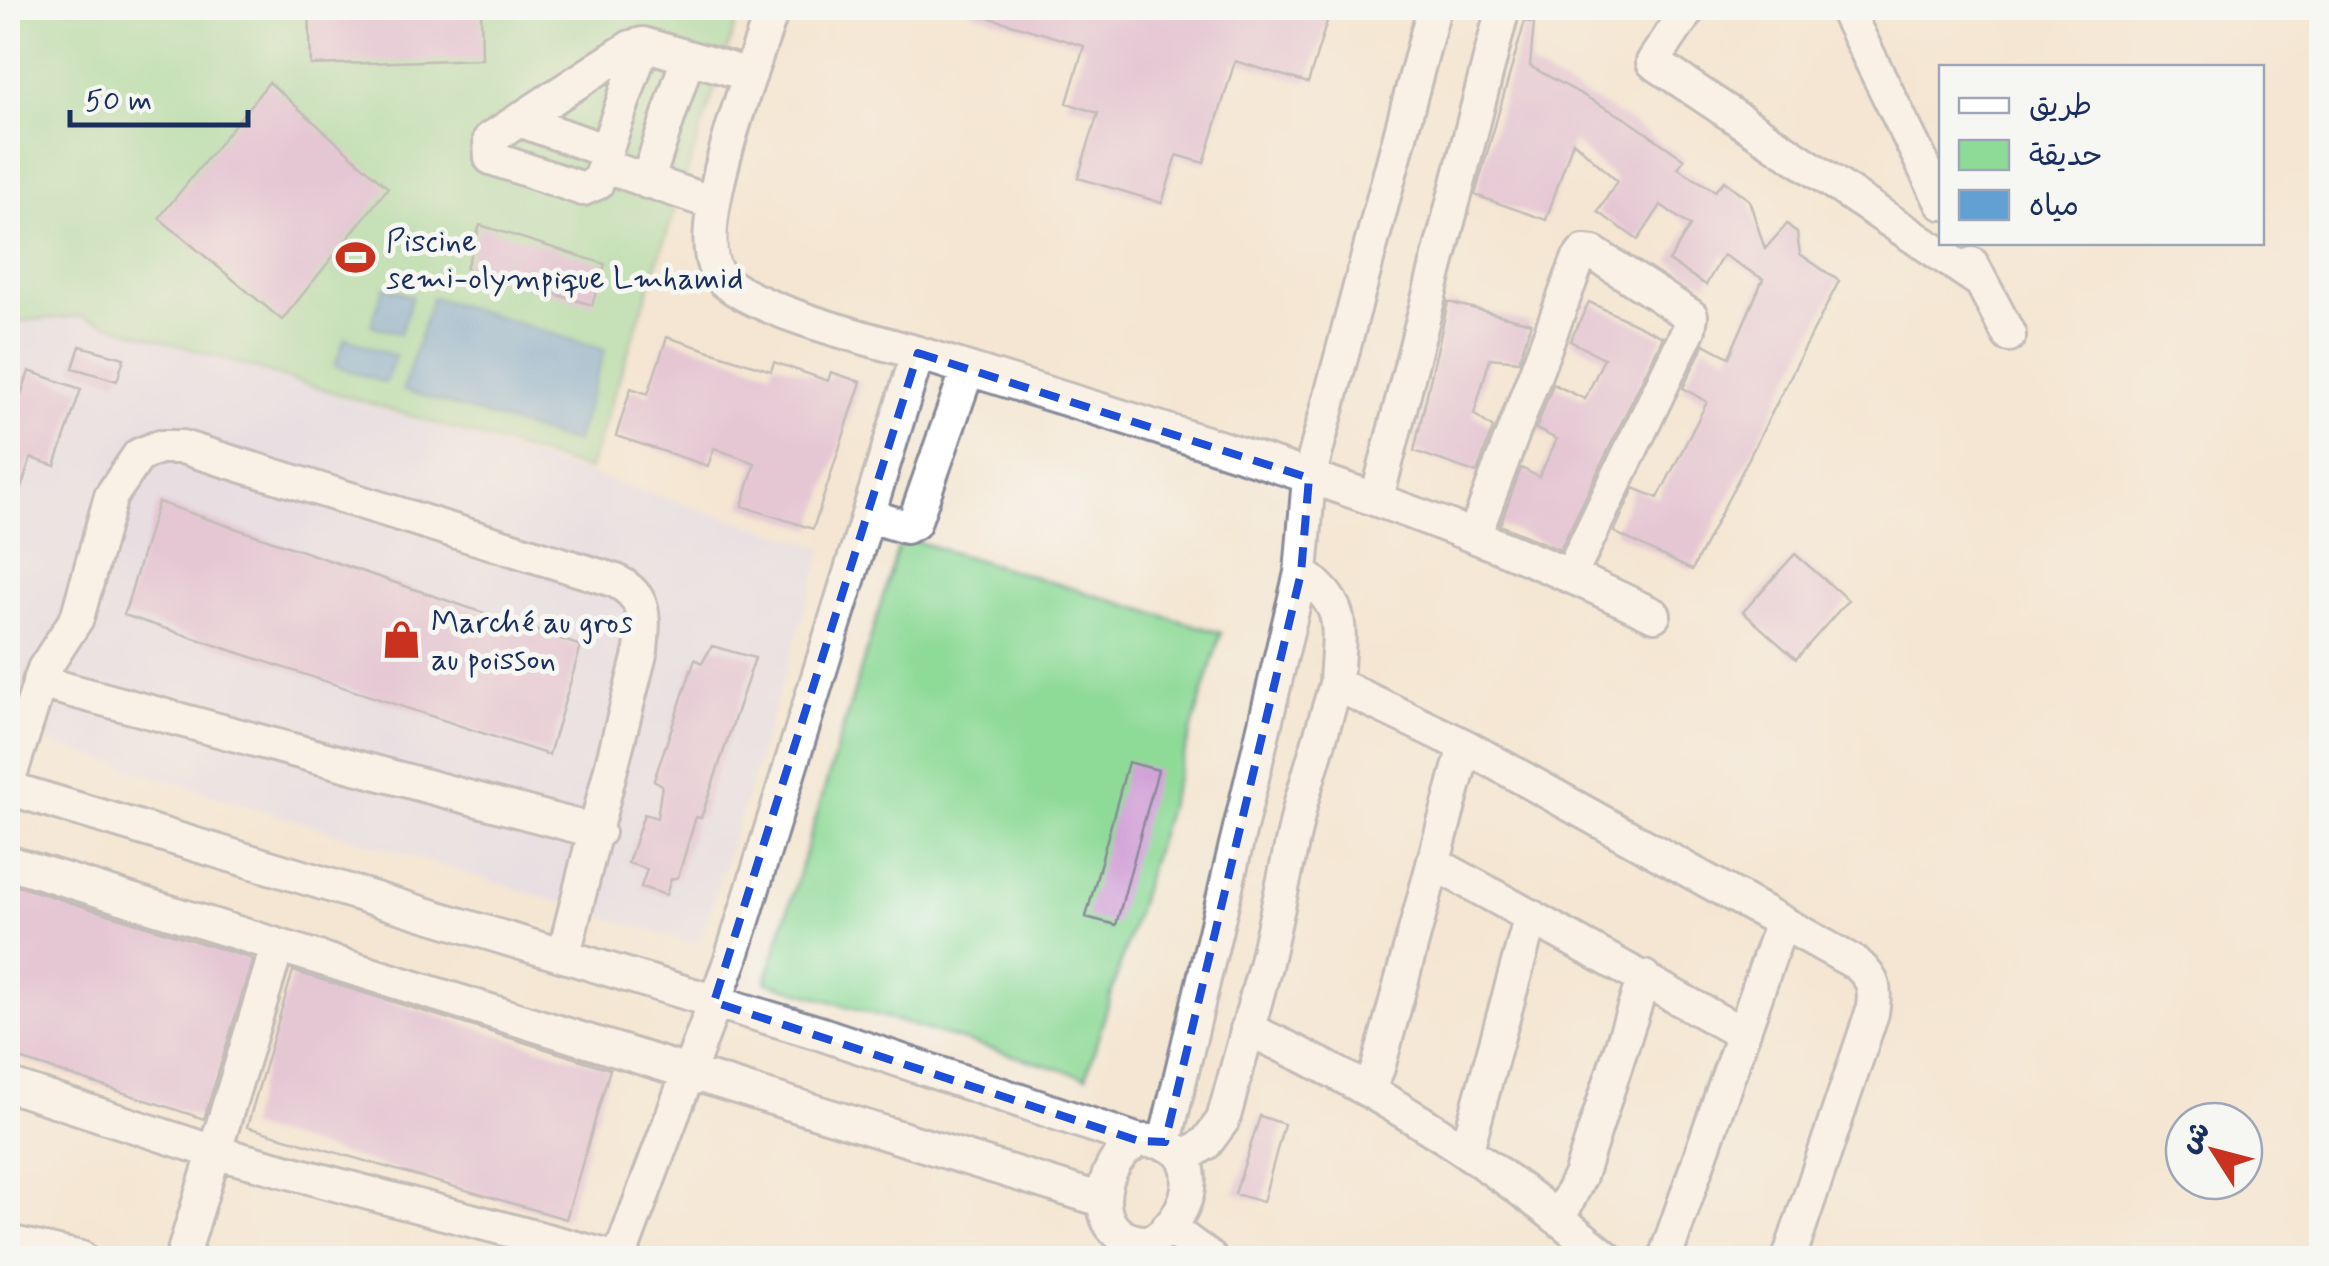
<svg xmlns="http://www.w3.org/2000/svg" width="2329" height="1266" font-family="Mynerve,'Playpen Sans Arabic',sans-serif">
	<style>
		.built { fill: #d9d6f7 }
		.green { fill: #8eda97; stroke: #54847a; stroke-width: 2.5 }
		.water { fill: #62a0d3; stroke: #3e6898; stroke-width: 2.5 }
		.building { fill: #d3a3d8 }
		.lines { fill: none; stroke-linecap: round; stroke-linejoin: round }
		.minor-casing { stroke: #888a98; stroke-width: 38 }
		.minor { stroke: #fff; stroke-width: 32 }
		.marked { fill: none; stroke: #1d4ed8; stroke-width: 8; stroke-dasharray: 20 12; stroke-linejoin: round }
		.labels { text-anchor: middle; stroke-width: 10; stroke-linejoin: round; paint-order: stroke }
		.poi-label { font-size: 32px; fill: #1b2f5e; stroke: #f6f6f2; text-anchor: start }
	</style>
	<rect width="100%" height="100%" fill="#f6f6f2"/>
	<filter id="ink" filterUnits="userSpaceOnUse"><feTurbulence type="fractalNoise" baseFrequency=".01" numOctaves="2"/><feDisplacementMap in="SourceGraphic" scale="20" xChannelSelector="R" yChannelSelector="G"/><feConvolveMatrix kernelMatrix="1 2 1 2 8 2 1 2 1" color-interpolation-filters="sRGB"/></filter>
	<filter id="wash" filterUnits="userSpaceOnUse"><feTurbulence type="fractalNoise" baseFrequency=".0048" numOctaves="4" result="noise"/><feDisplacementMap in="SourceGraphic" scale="40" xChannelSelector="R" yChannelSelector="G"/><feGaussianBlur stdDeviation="2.25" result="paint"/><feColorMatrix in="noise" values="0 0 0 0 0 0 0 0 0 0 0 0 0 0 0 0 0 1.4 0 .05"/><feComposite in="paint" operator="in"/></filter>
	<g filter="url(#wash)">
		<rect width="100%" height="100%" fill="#f4e6d2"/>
		<path class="built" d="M82,316L824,548L699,946L8,730V322Z"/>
		<path class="green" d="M8,8H736L738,18L589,470L82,316L8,322Z
			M901,537L1221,633L1086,1077L766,982Z"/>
		<path class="water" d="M384,287L412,296L400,334L371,325Z
			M432,297L605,350L575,443L403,390Z
			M345,338L395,356L385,383L335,366Z"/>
		<g id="blocks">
			<path class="building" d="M309,8H481L482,59L311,65Z
				M971,8H1331L1308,83L1235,61L1204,163L1177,155L1162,203L1078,178L1098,113L1067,103L1084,46L971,12Z
				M1525,21L1534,23L1530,66L1628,120L1684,159L1678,168L1715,191L1724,181L1749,200L1765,249L1787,224L1797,233L1800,254L1839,281L1692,570L1614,532L1634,488L1658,498L1707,402L1683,388L1704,344L1729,357L1763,279L1723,255L1706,285L1669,261L1690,226L1661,205L1638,240L1598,212L1617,181L1573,141L1546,220L1475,195Z
				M269,82L388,188L282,320L159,218Z
				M480,225L605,264L592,305L466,268Z
				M1448,302L1531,323L1519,361L1490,358L1474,414L1493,428L1477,473L1414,451Z
				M1589,302L1663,337L1560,550L1500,525L1521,468L1539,477L1557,439L1536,429L1553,384L1585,399L1604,358L1570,341Z
				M667,337L771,371L774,362L828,381L831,372L861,382L813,529L742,506L755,463L714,448L708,466L616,436L631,388L648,394Z
				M80,346L124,358L117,381L73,368Z
				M29,371L81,389L55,466L31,458L11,517H8V433Z
				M158,502L581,646L549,755L124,615Z
				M1795,554L1848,600L1796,659L1743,612Z
				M712,646L755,658L701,818L696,817L678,877L671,879L666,895L641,887L647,869L628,863L644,814L657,818L662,785L654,780L695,659L702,663Z
				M1128,762L1158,770L1116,925L1086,917Z
				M8,883L253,959L204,1119L8,1055Z
				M293,971L610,1069L566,1219L247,1127Z
				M1260,1116L1284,1124L1263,1202L1235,1194Z"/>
		</g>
	</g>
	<g filter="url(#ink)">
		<use href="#blocks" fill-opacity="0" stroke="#888a98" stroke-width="2.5"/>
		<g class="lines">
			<defs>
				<path id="minor" d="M1689,8L1653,62L1980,281
					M1845,8L1942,203
					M522,121L606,151L604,166L713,203
					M606,151L643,44
					M604,166L597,183L583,189L491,158L490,139L631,47L643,44L750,75
					M647,182L688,57
					M1972,264L2009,335
					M918,353C1166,432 1420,500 1654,615
					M1377,498L1503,8
					M870,516L906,527L914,523L968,369
					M1475,534L1578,260L1584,252L1593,253L1691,316L1689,329L1571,574
					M1301,573C1350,607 1338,631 1336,684
					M39,682L598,832
					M8,782L44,669L77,618L111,496L139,455L159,447H182L616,581C647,597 644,617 641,650L564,954
					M8,788L819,1033L1139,1141
					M8,862L1102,1200
					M1434,863L1743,1034
					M1247,1029C1378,1088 1497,1165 1607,1258
					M8,1085L214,1152L614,1258
					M1369,1089L1378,1068L1465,746
					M1139,1141C1213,1136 1194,1220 1150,1242C1084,1244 1097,1159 1139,1141Z
					M1165,1142L1301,573L1309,478L1434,8
					M1467,1149L1531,916
					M1186,1156L1206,1143L1223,1120L1265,966L1301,802L1336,684L1465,746L1857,964C1875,980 1876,989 1872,1013L1789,1258
					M1559,1218L1580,1176L1644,977
					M1168,1227L1210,1258
					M8,1242L81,1258
					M182,1258L277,948
					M619,1258L731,959L918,353C873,340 750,310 720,277C685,237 756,59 773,8
					M1665,1258L1781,924"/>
			</defs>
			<use href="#minor" class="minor-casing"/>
			<use href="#minor" class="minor"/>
		</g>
	</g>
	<path d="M0 0H2329V1266H0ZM918,353L1309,478L1301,573L1165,1142L1139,1141L714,1002Z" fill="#f4e6d2" fill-opacity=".55" fill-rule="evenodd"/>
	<path class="marked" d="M918,353L1309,478L1301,573L1165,1142L1139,1141L714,1002Z"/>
	<defs>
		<symbol id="stadium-bare" viewBox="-9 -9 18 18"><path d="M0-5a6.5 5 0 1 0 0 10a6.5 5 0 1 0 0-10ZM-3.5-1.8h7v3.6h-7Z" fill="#c8321e" stroke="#f6f6f2" stroke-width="2.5" paint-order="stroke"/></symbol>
		<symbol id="shop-bare" viewBox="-9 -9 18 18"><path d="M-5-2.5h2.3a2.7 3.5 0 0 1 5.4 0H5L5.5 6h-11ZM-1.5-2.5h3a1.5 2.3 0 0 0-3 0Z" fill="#c8321e" stroke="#f6f6f2" stroke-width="2.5" paint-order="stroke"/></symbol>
	</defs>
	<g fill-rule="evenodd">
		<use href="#stadium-bare" x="328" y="230" width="55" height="55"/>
		<use href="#shop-bare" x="374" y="612" width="55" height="55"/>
	</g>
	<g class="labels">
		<g class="poi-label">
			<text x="386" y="251">Piscine<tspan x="386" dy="37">semi-olympique Lmhamid</tspan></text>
			<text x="431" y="632">Marché au gros<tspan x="431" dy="37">au poisson</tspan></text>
		</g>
	</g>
	<rect width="2329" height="1266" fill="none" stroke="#f6f6f2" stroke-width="40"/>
	<rect x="1939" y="65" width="325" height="180" fill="#f6f6f2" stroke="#9ea6b7" stroke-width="2.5"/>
	<rect x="1959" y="98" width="50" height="15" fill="#ffffff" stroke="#9ea6b7" stroke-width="2.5"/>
	<text x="2029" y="115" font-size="30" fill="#1b2f5e">طريق</text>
	<rect x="1959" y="140" width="50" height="30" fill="#8eda97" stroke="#9ea6b7" stroke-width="2.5"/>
	<text x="2029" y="165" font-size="30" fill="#1b2f5e">حديقة</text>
	<rect x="1959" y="190" width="50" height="30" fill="#62a0d3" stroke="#9ea6b7" stroke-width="2.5"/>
	<text x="2029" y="215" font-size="30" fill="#1b2f5e">مياه</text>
	<g transform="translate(2214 1151) rotate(306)"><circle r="48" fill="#f6f6f2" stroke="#9ea6b7" stroke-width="2.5"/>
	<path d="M0-8L18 38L0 25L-18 38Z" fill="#c8321e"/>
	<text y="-15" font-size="28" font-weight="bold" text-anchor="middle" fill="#1b2f5e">ش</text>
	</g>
	<path d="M70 110v15h178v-15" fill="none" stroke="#1b2f5e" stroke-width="5"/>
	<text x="85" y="110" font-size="30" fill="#1b2f5e" stroke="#f6f6f2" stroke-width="8" paint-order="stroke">50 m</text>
</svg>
